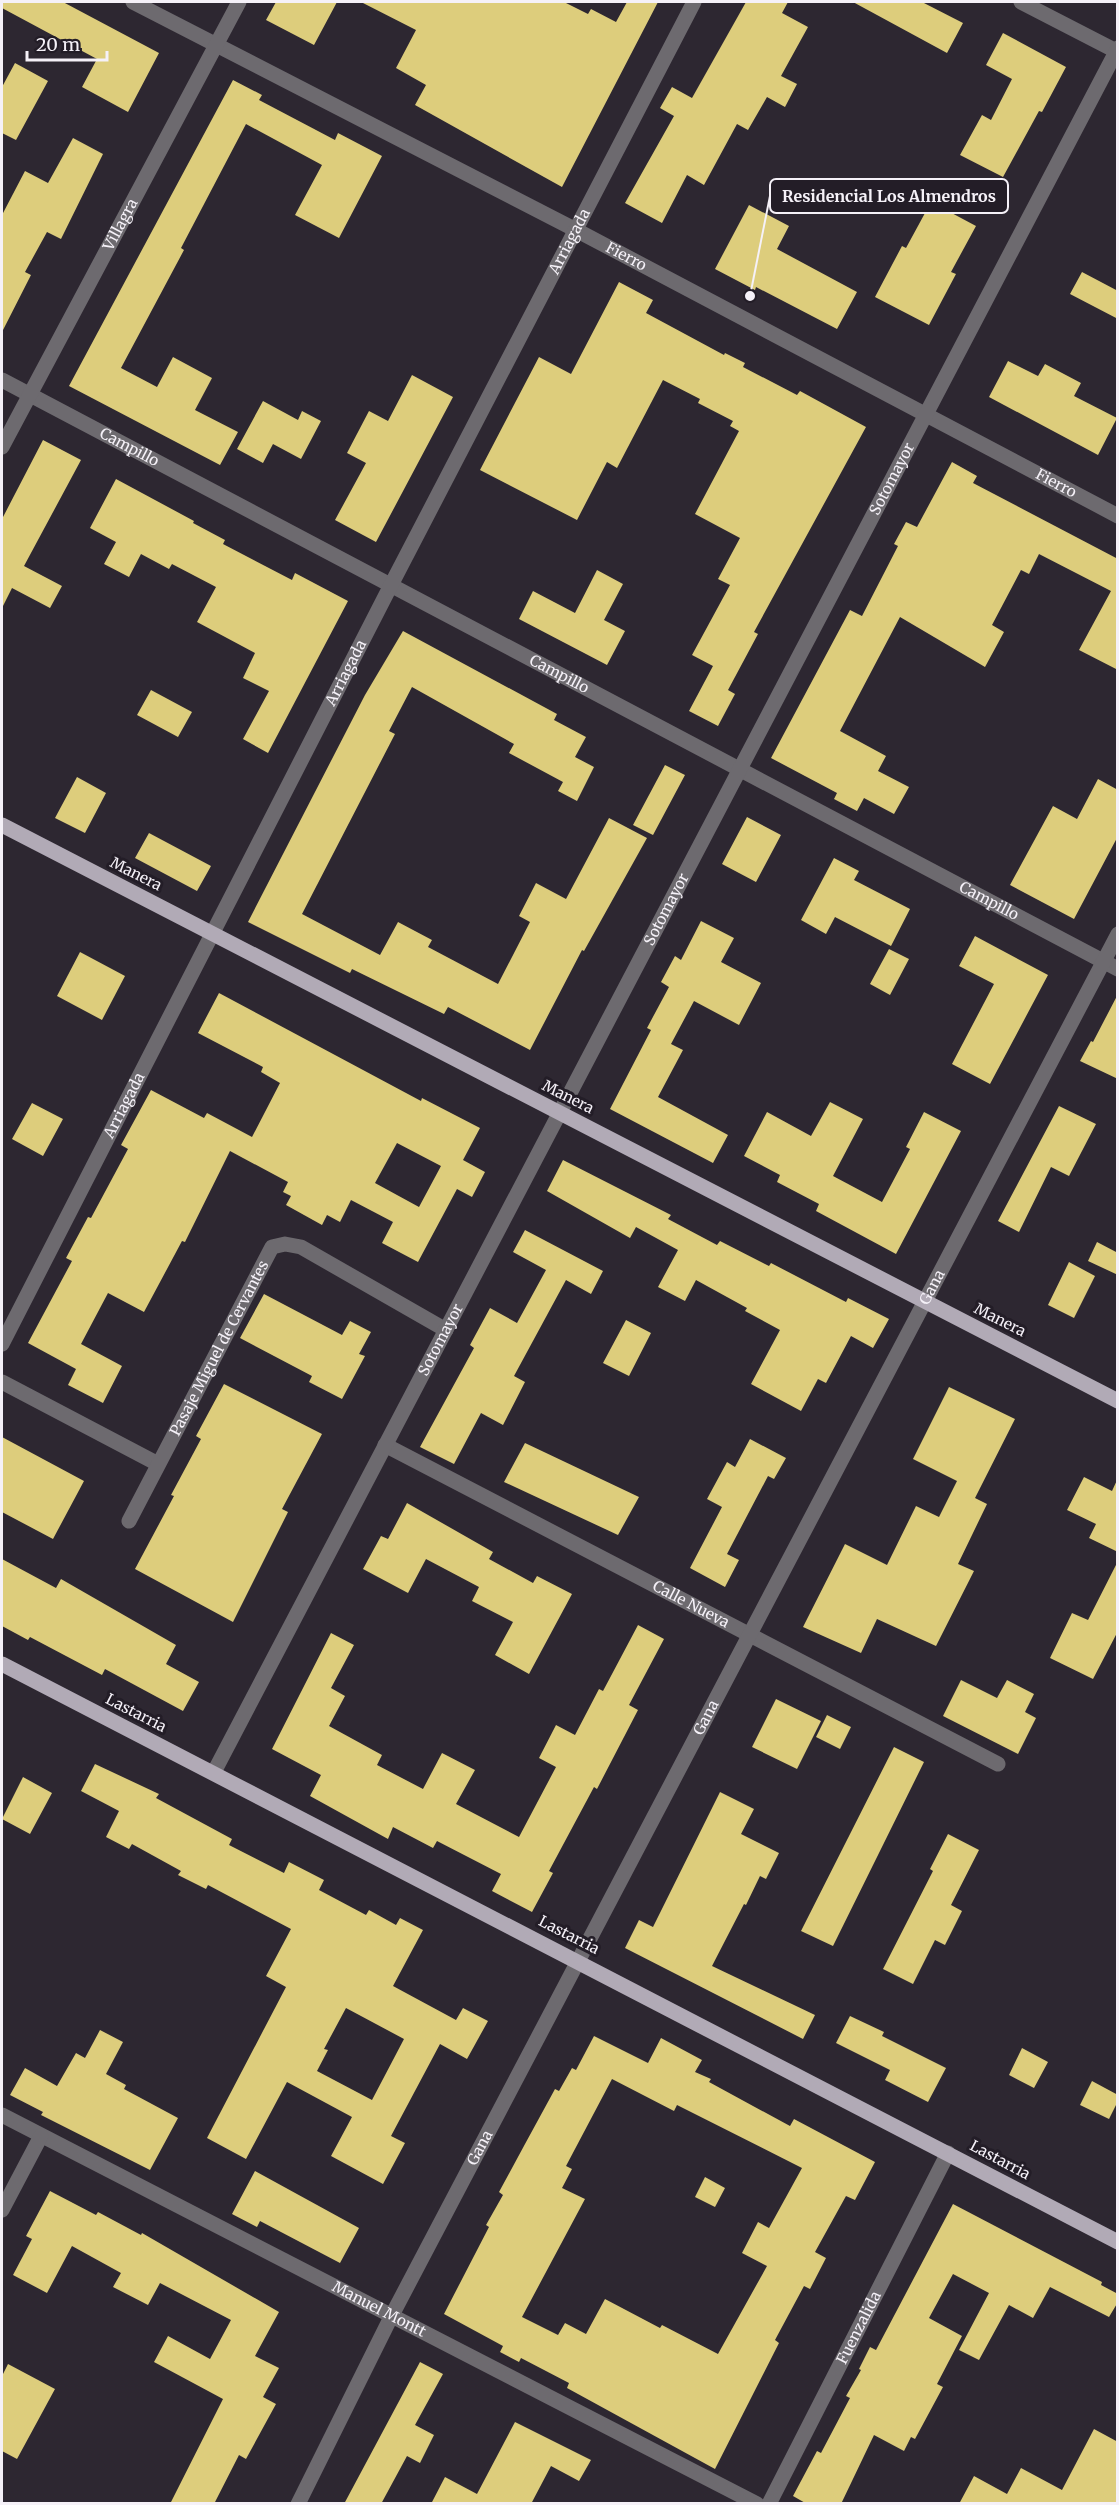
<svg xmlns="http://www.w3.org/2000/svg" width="1119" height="2505" font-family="Merriweather,serif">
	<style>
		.building { fill: #ddcd7c; fill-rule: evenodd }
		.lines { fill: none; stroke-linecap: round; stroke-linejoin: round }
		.minor { stroke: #6d6a6f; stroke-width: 15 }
		.major { stroke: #b1aab6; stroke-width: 15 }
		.labels { text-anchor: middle; stroke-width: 6; stroke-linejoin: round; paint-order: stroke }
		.street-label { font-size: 15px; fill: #f5f1f8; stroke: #231d27 }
		.leader { fill: none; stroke: #f5f1f8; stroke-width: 2 }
		.callout-dot { fill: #f5f1f8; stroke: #231d27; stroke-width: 2 }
		.callout { fill: #231d27; stroke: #f5f1f8; stroke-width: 2 }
		.callout-label { font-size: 16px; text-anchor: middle; font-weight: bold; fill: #f5f1f8 }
	</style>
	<rect width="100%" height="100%" fill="#2d2731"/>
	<path class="building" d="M2,2H63L159,53L128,112L82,87L97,59L2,8Z
		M276,2H337L314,45L266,20Z
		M361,2H564L588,14L591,9L616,22L627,2H658L562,187L415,105L426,85L396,68L416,30Z
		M746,2H788L782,13L808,27L781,76L797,84L785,107L767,97L748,130L737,124L704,185L687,175L662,223L625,203L674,116L660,108L672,87L692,98Z
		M853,2H922L963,23L947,53Z
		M1003,33L1066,67L1042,112L1039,111L1003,177L960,155L982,115L991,120L1012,79L986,65Z
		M15,63L48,81L16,140L2,133V87Z
		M233,80L262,95L259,100L335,140L338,133L382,156L339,238L295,215L322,165L246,124L181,248L184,250L121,368L157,387L173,357L212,378L195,410L238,432L220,465L69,386Z
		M73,138L103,154L61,239L47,232L25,272L31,275L2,332V215L25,171L48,183Z
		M931,202L976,226L951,272L956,274L929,325L875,297L902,246L906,248Z
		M749,205L789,226L777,249L857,292L837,329L756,287L755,290L715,269Z
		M1082,272L1118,291V319L1070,294Z
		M619,282L653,300L646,313L724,355L725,353L745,363L743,367L797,395L800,391L866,427L754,632L758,634L728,690L735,694L718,726L689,711L713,666L692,655L730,585L718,579L740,538L695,514L739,431L730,426L733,421L698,403L700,399L663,380L617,468L607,462L577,520L480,470L539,357L571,374Z
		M1008,361L1038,376L1045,364L1081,383L1074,396L1117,418L1098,455L989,397Z
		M412,375L453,397L376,542L335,520L366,463L347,453L369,411L388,421Z
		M263,401L298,420L302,411L321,421L301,459L273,444L263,463L237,449Z
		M43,440L81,460L24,566L62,586L50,608L12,588L2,608V519Z
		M952,462L977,476L973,483L1118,559V670L1079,650L1111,591L1039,554L1029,574L1021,570L992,625L1004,632L985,667L900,617L840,731L886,756L878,771L909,787L894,814L864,798L857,811L834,799L837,793L771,758L850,610L862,616L898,546L894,544L906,522L917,527Z
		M116,479L194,521L193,523L225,540L223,544L292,580L295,573L348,601L268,753L243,739L269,691L243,678L255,653L197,622L216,587L172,564L169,569L141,554L129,577L104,564L116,542L90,528Z
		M597,570L623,584L604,620L625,631L607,665L519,619L533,591L575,613Z
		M403,631L557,714L554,720L586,737L575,757L594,767L577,801L558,791L563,782L509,753L514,744L412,687L389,731L395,734L302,914L380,955L398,922L432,940L428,947L498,984L530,922L519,916L536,883L566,899L609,818L647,838L584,951L582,950L530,1050L448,1007L444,1014L352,969L350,973L248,922L365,695Z
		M151,690L192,712L178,737L137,715Z
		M665,765L685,775L653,835L633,825Z
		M77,777L106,793L85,833L55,818Z
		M1098,779L1118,790V836L1074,919L1010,885L1053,806L1077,819Z
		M747,817L781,835L756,882L722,864Z
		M149,833L211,866L197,891L135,858Z
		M834,858L859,871L854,880L910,909L891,946L835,917L826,934L801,920Z
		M701,921L734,938L721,962L761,983L739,1025L694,1001L671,1044L683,1050L658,1097L728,1135L713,1163L610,1109L651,1030L647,1028L669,987L661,982L675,956L681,960Z
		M975,936L1048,975L990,1084L952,1064L994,984L959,966Z
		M889,949L909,959L890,995L870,984Z
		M80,952L125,976L102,1020L57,996Z
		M219,993L421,1101L422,1098L480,1128L463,1160L485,1172L472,1197L457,1189L418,1262L382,1243L393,1222L351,1200L340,1222L327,1215L322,1225L286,1205L291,1196L283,1192L288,1182L230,1151L185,1242L182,1241L144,1312L108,1293L81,1344L122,1366L103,1403L68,1385L76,1369L28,1343L72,1261L66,1258L88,1217L91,1218L128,1149L121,1145L151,1090L204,1118L207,1113L252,1137L280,1083L261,1072L263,1067L198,1033ZM397,1143L441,1166L419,1207L375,1183Z
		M1118,994V1079L1080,1061L1091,1041L1093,1042Z
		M830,1102L863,1119L833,1176L882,1202L910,1149L906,1147L924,1112L961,1131L896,1254L816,1211L819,1204L777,1182L780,1175L744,1156L767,1112L811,1136Z
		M32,1103L63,1119L43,1156L12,1139Z
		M1059,1106L1096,1124L1069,1176L1051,1167L1019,1232L998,1221Z
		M563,1160L671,1215L668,1219L717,1245L720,1241L769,1266L771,1263L846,1302L848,1298L889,1319L873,1348L851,1336L826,1383L818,1379L801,1411L751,1384L780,1330L745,1311L747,1308L696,1280L685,1301L658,1287L678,1250L636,1227L630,1238L547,1191Z
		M525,1230L603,1271L591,1294L566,1280L514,1376L525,1382L503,1425L481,1413L454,1464L420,1447L474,1348L470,1345L490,1308L517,1323L546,1270L513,1252Z
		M1097,1242L1118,1253V1275L1088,1261Z
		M1069,1262L1095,1276L1074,1318L1048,1305Z
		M264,1294L342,1335L350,1321L371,1332L359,1354L365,1356L342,1399L309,1382L312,1376L240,1338Z
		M626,1320L651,1333L629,1376L603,1363Z
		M224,1384L322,1434L282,1509L288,1512L233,1622L135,1569L174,1496L171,1495L201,1439L196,1436Z
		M949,1387L1015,1419L975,1498L987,1504L958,1564L974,1571L936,1646L877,1619L861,1653L803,1627L845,1544L887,1565L916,1506L939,1517L957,1481L913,1459Z
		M2,1437L84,1481L53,1539L2,1512Z
		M750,1439L786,1458L774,1479L768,1476L727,1554L739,1560L725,1587L690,1568L722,1507L707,1499L727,1462L735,1467Z
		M525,1443L639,1497L618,1535L504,1482Z
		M1084,1477L1112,1491L1118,1478V1552L1089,1538L1096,1524L1067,1510Z
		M407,1503L493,1552L489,1559L533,1583L537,1576L572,1594L529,1674L495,1655L513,1622L472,1601L479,1587L426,1559L408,1593L363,1569L381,1536L388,1539Z
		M2,1559L56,1588L61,1579L176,1645L166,1664L199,1682L183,1711L105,1669L102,1675L30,1637L28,1640L2,1626Z
		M1118,1561V1631L1093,1679L1050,1658L1072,1613L1088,1620Z
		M638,1625L664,1639L629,1705L638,1710L597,1789L594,1787L549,1871L553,1873L532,1912L492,1891L501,1874L437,1841L433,1848L393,1827L388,1839L310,1796L321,1775L272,1749L331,1633L354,1645L331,1688L345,1696L329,1726L382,1755L377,1765L423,1789L442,1753L475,1770L456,1804L519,1837L556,1767L539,1758L556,1725L575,1735L599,1689L603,1691Z
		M961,1680L997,1698L1007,1680L1034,1694L1025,1712L1036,1718L1018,1754L943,1716Z
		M776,1699L821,1721L797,1769L752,1747Z
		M827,1715L851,1727L840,1749L816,1737Z
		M894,1747L924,1762L833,1946L801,1931Z
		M95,1764L159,1794L156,1798L232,1839L229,1845L284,1873L289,1862L324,1880L319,1890L366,1915L369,1910L396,1925L400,1918L423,1930L393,1986L456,2020L463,2008L488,2021L467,2059L440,2044L391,2136L405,2143L383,2184L331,2156L352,2117L287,2082L246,2159L207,2138L286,1987L266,1976L291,1929L208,1885L206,1889L178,1875L181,1871L132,1844L129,1849L106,1837L119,1811L81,1791ZM346,2008L404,2039L372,2100L317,2071L328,2050L324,2049Z
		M23,1777L52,1793L30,1834L2,1819Z
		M720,1792L754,1809L741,1834L779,1853L766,1879L760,1876L746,1905L744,1904L712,1966L815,2015L803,2039L625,1948L639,1920L653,1927Z
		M948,1834L979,1850L951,1905L962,1911L945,1945L935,1940L913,1984L883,1969L933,1871L930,1869Z
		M850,2016L884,2032L882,2036L946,2068L928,2102L885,2080L890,2070L836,2043Z
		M100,2030L123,2042L106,2074L126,2085L124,2089L178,2118L150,2170L41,2115L43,2112L10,2095L25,2068L57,2086L76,2053L85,2058Z
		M594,2036L648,2063L661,2038L702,2060L695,2072L711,2079L709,2082L790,2126L794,2119L875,2162L855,2200L846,2196L815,2252L826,2258L810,2289L804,2286L775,2340L779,2343L715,2469L567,2388L569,2383L521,2358L519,2362L500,2352L503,2346L444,2314L489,2227L486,2225L503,2195L499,2192L525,2144L555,2089L559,2091L572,2068L576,2070ZM612,2079L674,2111L677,2105L802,2168L769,2228L758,2222L742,2253L767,2266L718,2354L662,2325L660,2328L605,2299L586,2334L565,2323L558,2335L522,2317L585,2199L562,2188L572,2169L566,2166Z
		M1022,2048L1048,2062L1034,2088L1009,2075Z
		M1092,2081L1118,2095V2101L1109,2119L1080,2105Z
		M255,2171L359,2228L340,2263L260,2221L257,2227L232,2214Z
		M705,2177L725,2188L715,2207L695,2197Z
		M50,2191L96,2215L98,2212L141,2235L142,2233L279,2312L255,2356L279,2368L263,2397L276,2404L246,2459L239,2455L214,2504H170L223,2399L154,2362L168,2336L210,2359L231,2320L160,2283L148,2305L113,2287L121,2273L72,2246L47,2293L13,2275L32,2239L26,2236Z
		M953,2204L1102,2282L1101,2285L1118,2294V2302L1109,2317L1050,2287L1033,2318L1009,2305L979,2360L959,2350L989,2293L953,2274L929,2318L962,2336L937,2384L943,2387L915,2439L911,2437L904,2451L874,2435L841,2504H807L793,2496L817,2451L821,2453L850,2398L846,2396L861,2370L859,2369L870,2347L876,2350Z
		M420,2362L443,2374L415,2425L434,2435L420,2463L407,2456L381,2504H344Z
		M8,2364L55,2389L17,2459L2,2451V2376Z
		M515,2422L591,2460L579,2481L551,2466L531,2504H431L445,2477L477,2494Z
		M1094,2429L1118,2442V2504H959L974,2476L1007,2494L1021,2468L1062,2490Z"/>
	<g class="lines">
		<g class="minor">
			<path id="s1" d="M133,2L576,230L1118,516"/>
			<path d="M1021,2L1118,52"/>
			<path id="s2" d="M2,380L1118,969"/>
			<path id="s3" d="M2,447L239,2"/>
			<path id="s4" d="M2,1344L390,587L694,2"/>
			<path d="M2,1382L158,1464"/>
			<path id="s5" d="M385,1445L998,1764"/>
			<path id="s6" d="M129,1521L272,1247L285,1244L301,1247L446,1330"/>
			<path id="s7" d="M214,1772L1118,48"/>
			<path id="s8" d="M2,2115L757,2504"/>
			<path d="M2,2210L41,2136"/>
			<path id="s9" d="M298,2504L391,2317L1118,934"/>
			<path id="s10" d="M769,2504L948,2153"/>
		</g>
		<path class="major" d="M2,825L1118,1401
			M2,1664L1118,2242"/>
	</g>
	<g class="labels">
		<g class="street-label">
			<text dy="5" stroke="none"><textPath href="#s3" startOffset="252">Villagra</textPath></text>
			<text dy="5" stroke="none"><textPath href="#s4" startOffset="1240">Arriagada</textPath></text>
			<text dy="5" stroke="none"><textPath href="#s1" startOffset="555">Fierro</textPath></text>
			<text dy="5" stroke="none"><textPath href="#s2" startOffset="144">Campillo</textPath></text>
			<text dy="5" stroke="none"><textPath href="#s7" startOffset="1460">Sotomayor</textPath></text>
			<text dy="5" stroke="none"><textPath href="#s1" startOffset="1041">Fierro</textPath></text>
			<text dy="5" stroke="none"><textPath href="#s4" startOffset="754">Arriagada</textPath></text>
			<text dy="5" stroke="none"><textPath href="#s2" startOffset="630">Campillo</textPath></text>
			<text transform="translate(136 874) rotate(27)" y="5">Manera</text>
			<text dy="5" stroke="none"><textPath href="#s2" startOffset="1116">Campillo</textPath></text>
			<text dy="5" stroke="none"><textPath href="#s7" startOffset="974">Sotomayor</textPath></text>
			<text transform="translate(568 1097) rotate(27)" y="5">Manera</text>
			<text dy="5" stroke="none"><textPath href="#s4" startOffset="268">Arriagada</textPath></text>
			<text dy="5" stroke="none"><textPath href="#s9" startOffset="1372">Gana</textPath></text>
			<text transform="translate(1000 1320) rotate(27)" y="5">Manera</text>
			<text dy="5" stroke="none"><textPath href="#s7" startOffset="488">Sotomayor</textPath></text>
			<text dy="5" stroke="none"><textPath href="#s6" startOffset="195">Pasaje Miguel de Cervantes</textPath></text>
			<text dy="5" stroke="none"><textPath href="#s5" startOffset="345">Calle Nueva</textPath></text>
			<text transform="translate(136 1713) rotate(27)" y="5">Lastarria</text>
			<text dy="5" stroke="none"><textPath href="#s9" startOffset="886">Gana</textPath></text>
			<text transform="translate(569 1935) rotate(27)" y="5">Lastarria</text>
			<text dy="5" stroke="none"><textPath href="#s9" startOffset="400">Gana</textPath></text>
			<text transform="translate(1000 2160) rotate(28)" y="5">Lastarria</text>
			<text dy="5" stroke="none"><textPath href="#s8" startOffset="424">Manuel Montt</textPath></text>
			<text dy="5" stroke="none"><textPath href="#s10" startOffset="198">Fuenzalida</textPath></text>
		</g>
	</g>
	<path class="leader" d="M750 296L770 196"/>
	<circle class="callout-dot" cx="750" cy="296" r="6"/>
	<rect class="callout" x="770" y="179" width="238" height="34" rx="6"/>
	<g class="callout-label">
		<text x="889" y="202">Residencial Los Almendros</text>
	</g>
	<rect width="1119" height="2505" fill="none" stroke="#f5f1f8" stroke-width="6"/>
	<path d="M27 51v9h80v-9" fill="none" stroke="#f5f1f8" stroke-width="3"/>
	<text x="36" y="51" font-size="18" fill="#f5f1f8" stroke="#231d27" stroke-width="4.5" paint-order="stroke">20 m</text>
</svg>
